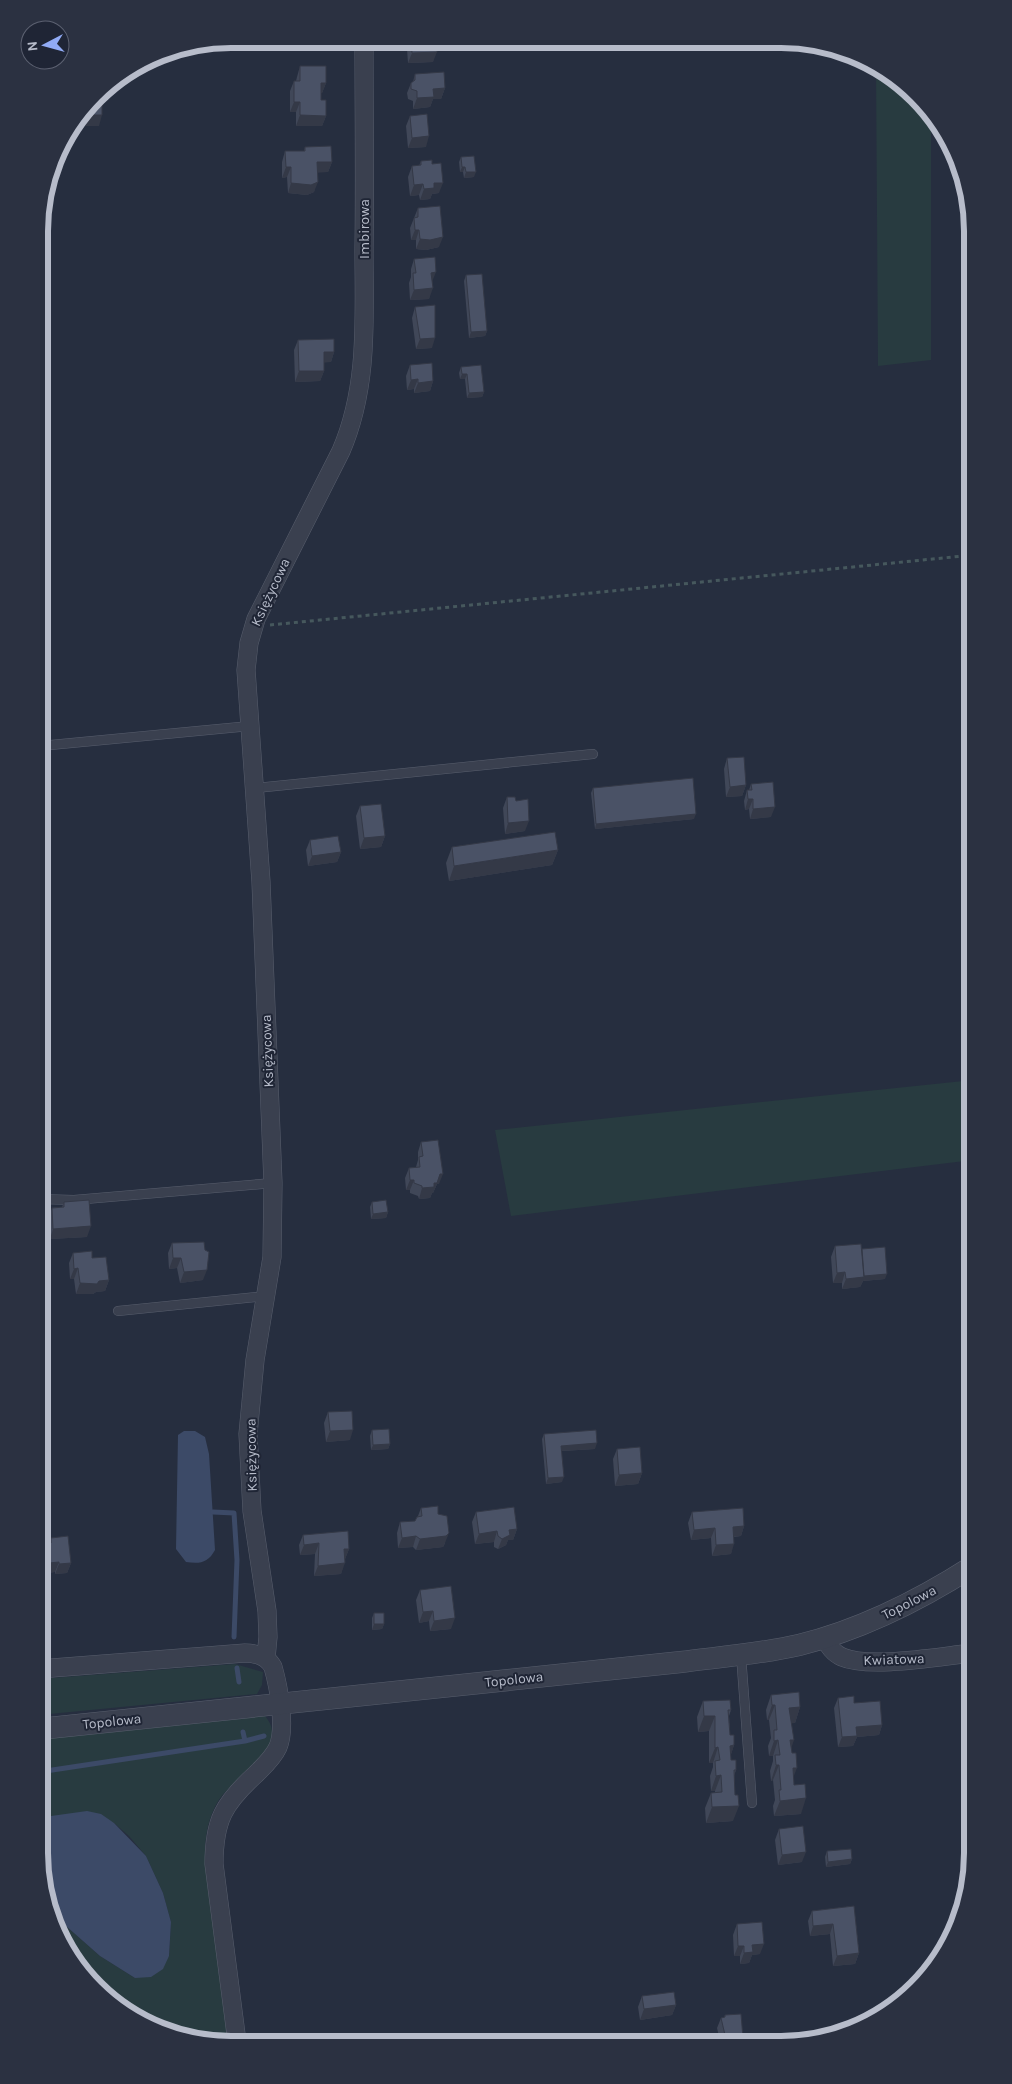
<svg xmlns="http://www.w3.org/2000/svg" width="1012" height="2084" font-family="Karla,sans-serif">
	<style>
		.green { fill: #283b40 }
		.water { fill: #3c4a67 }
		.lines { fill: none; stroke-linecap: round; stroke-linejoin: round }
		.stream { stroke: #3c4a67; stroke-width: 5 }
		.service-casing { stroke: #585e6d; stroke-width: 10 }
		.minor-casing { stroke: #585e6d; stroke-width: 19 }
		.tertiary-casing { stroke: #585e6d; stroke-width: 22 }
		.path { stroke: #46585d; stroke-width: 3; stroke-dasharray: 4 4; stroke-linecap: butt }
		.service { stroke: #3a404f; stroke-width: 9 }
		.minor { stroke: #3a404f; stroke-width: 18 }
		.tertiary { stroke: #3a404f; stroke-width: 21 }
		.wall { fill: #404758 }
		.shaded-wall { fill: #343947 }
		.building { fill: #4a5266; stroke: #343947 }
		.labels { text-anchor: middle; stroke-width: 4; stroke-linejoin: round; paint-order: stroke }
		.street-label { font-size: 14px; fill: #b7bcca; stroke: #1f2535 }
		.rim { fill: none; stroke: #b7bcca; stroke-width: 6 }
	</style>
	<rect width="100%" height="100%" fill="#262e3f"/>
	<path class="green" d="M876,65L908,87L931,114V360L878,366Z
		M973,1080V1160L511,1216L495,1130Z
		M235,1664L263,1672L262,1685L257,1694L39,1715V1679Z
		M264,1715C295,1748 231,1777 217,1803C209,1817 206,1832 205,1848L228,2042H194L146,2025L104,1997L71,1960L49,1911L100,1956L135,1978L169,1956L171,1922L163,1893L146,1856L129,1836L114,1823L52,1816L39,1823V1738Z"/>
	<path class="water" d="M184,1431H195L205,1437L209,1454L215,1550C208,1563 200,1564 186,1562L176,1549L178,1435Z
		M87,1811L101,1814L114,1823L146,1856L163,1893L171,1922L169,1956L163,1969L151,1977L135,1978L100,1956L49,1911L45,1903L39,1853V1823L51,1816Z"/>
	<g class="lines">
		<path class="stream" d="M213,1512L234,1513L237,1560L234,1637
			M237,1668L239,1682
			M243,1732L245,1741
			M39,1772L245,1741L264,1736"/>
		<defs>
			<path id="service" d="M45,236L46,188
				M40,746L250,726
				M256,788L593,754
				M39,1199L74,1200L273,1183
				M118,1311L266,1296
				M741,1655L752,1803"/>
			<path id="minor" d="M824,1638C829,1646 833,1653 842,1657C870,1669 941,1656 973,1653
				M266,1658L268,1637L267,1611L252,1511L248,1434L255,1360L272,1257L273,1183L261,882L246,670L249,643L256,619L341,451C369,386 364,318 364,249C365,179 364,109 364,40
				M39,1669L245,1653C257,1653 267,1656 273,1667C279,1688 286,1728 278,1747C273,1758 264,1766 256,1774C224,1803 214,1820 214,1864L237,2042"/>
			<path id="tertiary" d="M39,1729L681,1662C720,1657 760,1654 799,1645C860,1630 920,1600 973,1566"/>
		</defs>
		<use href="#service" class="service-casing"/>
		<use href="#minor" class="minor-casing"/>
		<use href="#tertiary" class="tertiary-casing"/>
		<path class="path" d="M270,625L973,555"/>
		<use href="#service" class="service"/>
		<use href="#minor" class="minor"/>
		<use href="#tertiary" class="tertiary"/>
	</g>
	<path class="wall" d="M410,40H436L433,62L408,63L407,49Z
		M300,66L326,83L322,93H321V100L326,116L322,126H296V112H290V91L294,81H296L297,77Z
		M415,74L445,88L441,99H433L430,107L413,109V101L408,99L407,93L411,83L413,82Z
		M410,116L426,147L408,148L406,126Z
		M305,147L332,162L328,172H318L314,192L307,195L288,193L287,177L282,178V162L285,151H304Z
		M461,157L474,177L464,178L463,172H460L459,162Z
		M421,161L432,164L439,193L432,194L430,199L420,200L419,195L410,196L408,177L412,166H419Z
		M418,208L439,247L426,250L416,249V240H411L410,228Z
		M414,259L432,282L429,299L410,300L409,283L411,277V269Z
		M466,275L487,331L485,336L469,338L464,281Z
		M415,307L432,348L416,349L412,318Z
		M298,340L334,352L331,362H324V371L320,381L295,382L294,350Z
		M410,365L433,381L430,391L414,393V389L407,390L406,376Z
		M461,367L484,392L482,397L467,398L465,379H460L459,373Z
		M727,758L746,785L742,796L726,797L724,769Z
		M751,784L771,817L750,819L749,809L745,810L744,801L747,790H749Z
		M593,788L694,819L595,829L591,793Z
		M507,797L516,801L525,831L505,834L503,808Z
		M360,806L385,836L381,847L360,849L356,816Z
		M310,840L341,852L337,862L308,866L306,850Z
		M452,847L558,850L552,865L449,881L446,863Z
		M421,1142L439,1184H437L433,1193H432L430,1198L419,1199L418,1196L410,1193V1190H406L405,1178L409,1168L416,1167L418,1160V1152Z
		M64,1202L87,1237L50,1239L48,1218L52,1208L62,1207Z
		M372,1202L388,1212L386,1218L371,1219L370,1207Z
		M172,1243L203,1280L180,1283L177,1268L169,1269L168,1253Z
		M835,1246L862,1249L885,1279L863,1281L860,1287L842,1289V1283H833L831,1257Z
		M73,1253L92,1258L109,1280L105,1291L96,1292L93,1294H76L74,1279H70L69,1263Z
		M328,1412L350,1440L326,1442L324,1423Z
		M372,1430L390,1444L388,1449L371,1450L370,1436Z
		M544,1434L595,1449L562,1451V1482L546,1484L542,1439Z
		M617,1449L642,1473L638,1484L615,1486L613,1459Z
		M421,1508L438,1514L445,1543L443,1547L416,1550L413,1547L398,1548L397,1533L400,1522L415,1521L418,1516Z
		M476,1512L517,1529L513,1540H508L506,1545L498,1549L494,1547V1542L475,1544L472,1522Z
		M692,1512L744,1526L741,1536L734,1537L731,1554L712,1556L711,1538L691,1540L688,1523Z
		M303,1535L349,1549L345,1559L341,1574L314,1576L315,1554L300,1555L299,1545Z
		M51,1538L71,1563L67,1573L55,1574V1572L46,1573L43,1554L47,1544L49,1543Z
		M420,1590L451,1629L430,1631L429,1621L419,1623L416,1600Z
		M374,1613L384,1624L382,1629L372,1630V1618Z
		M771,1695L800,1707L795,1723H791V1749L794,1785L801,1814L774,1816L773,1806L775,1800L773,1780L771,1781L770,1771L773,1761V1756H769L768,1746L771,1738L769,1720H767L766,1710Z
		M838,1698L854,1703L882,1725L879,1735L857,1737L853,1746L838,1747L834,1708Z
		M703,1701L731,1710L729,1716L730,1735L734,1745L731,1754V1760L736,1770L734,1776L733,1821L706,1823L705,1808L711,1793H715V1791H711L710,1776L713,1767V1763H709V1731L698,1732L697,1717Z
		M779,1829L802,1862L778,1865L775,1840Z
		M827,1851L852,1859L850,1864L826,1867L825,1857Z
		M854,1906L859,1953L855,1964L833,1966L830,1934L810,1936L808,1921L812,1911Z
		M737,1924L760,1954L752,1955L749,1963L740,1964V1956H734L733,1935Z
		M642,1996L676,2005L672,2015L640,2020L638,2007Z
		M725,2015L743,2038L740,2045H721L717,2028L721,2018H724Z"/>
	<path class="shaded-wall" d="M303,39H322L320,46H301Z
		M437,52L433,62L408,63L412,53Z
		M321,83H326L322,93H317Z
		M445,88L441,99H433L430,107L413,109L417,98L433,89Z
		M294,102H300L296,112H290Z
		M82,115H102L99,126H76L78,120Z
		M300,115L326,116L322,126H296Z
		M429,136L426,147L408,148L412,138Z
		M317,162H332L328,172L314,173Z
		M286,167H291L287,177L282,178Z
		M462,167H465L463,172H460Z
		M466,172H476L474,177L464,178Z
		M318,182L314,192L307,195L288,193L291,183Z
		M434,183H443L439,193L432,194L430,199L420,200L424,189Z
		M423,184L419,195L410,196L414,185Z
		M415,230H419L416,240H411Z
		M443,237L439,247L426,250L416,249L420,239Z
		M436,272L432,282L427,283L431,273Z
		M433,288L429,299L410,300L414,290Z
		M487,331L485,336L469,338L471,332Z
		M435,338L432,348L416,349L420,339Z
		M324,352H334L331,362L320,363Z
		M299,371H324L320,381L295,382Z
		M462,374H467L465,379H460Z
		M418,379L414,389L407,390L411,380Z
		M433,381L430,391L414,393L418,383Z
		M484,392L482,397L467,398L469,393Z
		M746,785L742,796L726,797L730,787Z
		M748,799H753L749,809L745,810Z
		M775,807L771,817L750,819L753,809Z
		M696,814L694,819L595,829L596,824Z
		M529,821L525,831L505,834L508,823Z
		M385,836L381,847L360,849L364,838Z
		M558,850L552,865L449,881L454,866Z
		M341,852L337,862L308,866L312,856Z
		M440,1174H443L439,1184H437L433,1193H432L430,1198L419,1199L422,1188L434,1183Z
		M410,1180H414L410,1190H406Z
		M388,1212L386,1218L371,1219L373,1214Z
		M91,1226L87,1237L50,1239L53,1229Z
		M173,1258H181L177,1268L169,1269Z
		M78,1268L74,1279H70L74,1269Z
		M207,1270L203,1280L180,1283L184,1272Z
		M845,1272L842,1283H833L837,1273Z
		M887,1274L885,1279L863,1281L860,1287L842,1289L846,1279L862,1276Z
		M109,1280L105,1291L96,1292L93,1294H76L80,1283Z
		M353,1430L350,1440L326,1442L330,1431Z
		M597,1443L595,1449L560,1451L561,1446Z
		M390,1444L388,1449L371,1450L373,1445Z
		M642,1473L638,1484L615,1486L619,1475Z
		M564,1477L562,1482L546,1484L548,1478Z
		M50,1501L48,1506L39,1507V1502Z
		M744,1526L741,1536L729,1537L733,1527Z
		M715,1528L711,1538L691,1540L694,1530Z
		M517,1529L513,1540H508L506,1545L498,1549L502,1539L509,1530Z
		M497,1531L494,1542L475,1544L479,1534Z
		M449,1533L445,1543L443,1547L416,1550L420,1539Z
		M416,1536L413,1547L398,1548L402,1538Z
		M319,1543L315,1554L300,1555L304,1545Z
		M734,1544L731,1554L712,1556L716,1545Z
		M344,1549H349L345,1559L340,1560Z
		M59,1562L55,1572L46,1573L49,1563Z
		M71,1563L67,1573L55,1574L59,1564Z
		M345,1563L341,1574L314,1576L318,1566Z
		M433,1611L429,1621L419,1623L423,1612Z
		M455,1618L451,1629L430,1631L434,1621Z
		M374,1624H384L382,1629L372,1630Z
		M772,1705H775L769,1720H767Z
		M800,1707L795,1723L783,1724L789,1708Z
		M704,1716H715L709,1731L698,1732Z
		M882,1725L879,1735L857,1737L853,1746L838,1747L842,1737L856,1727Z
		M778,1740L773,1756H769L774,1741Z
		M790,1740H794L789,1755Z
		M734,1745L729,1761L730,1746Z
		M718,1747L713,1763H709L715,1748Z
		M776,1765H779L773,1780L771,1781Z
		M793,1768H797L791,1783Z
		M721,1775L715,1791H711L716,1776Z
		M806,1798L801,1814L774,1816L780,1801Z
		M739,1806L733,1821L706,1823L712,1807Z
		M806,1852L802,1862L778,1865L782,1855Z
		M852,1859L850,1864L826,1867L828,1862Z
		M833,1924L830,1934L810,1936L813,1926Z
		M764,1944L760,1954L752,1955L749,1963L740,1964L744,1953L752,1945Z
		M738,1946H744L740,1956H734Z
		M859,1953L855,1964L833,1966L837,1956Z
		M676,2005L672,2015L640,2020L644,2009Z
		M743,2038L740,2045H724L726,2039Z"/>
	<path class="building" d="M411,40H436L437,52L412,53Z
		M300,66H326V83H321V100H326V116L300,115V102H294V81H300Z
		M444,72L445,88L433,89L434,97L417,98V91L411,89V83L415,80V74Z
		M102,89V115H82Z
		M427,114L429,136L412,138L410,116Z
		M331,146L332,162H317L318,182L311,185L291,183V167H286L285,151H305V147Z
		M474,156L476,172H466L465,167H462L461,157Z
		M432,160V164L441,163L443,183H434V188L424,189L423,184L414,185L412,166L421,165V161Z
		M440,206L443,237L430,240L420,239L419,230H415L414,218L418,217V208Z
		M435,257L436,272L431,273L433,288L414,290L413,273H416L414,259Z
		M482,274L487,331L471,332L466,275Z
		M435,305V338L420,339L415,307Z
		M334,339V352H324V371H299L298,340Z
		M432,363L433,381L418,383V379L411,380L410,365Z
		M481,365L484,392L469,393L467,374H462L461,367Z
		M744,757L746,785L730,787L727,758Z
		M693,778L696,814L596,824L593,788Z
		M773,782L775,807L753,809V799H748L747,790H752L751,784Z
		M507,797H515L516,801L528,799L529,821L508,823Z
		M381,804L385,836L364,838L360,806Z
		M555,832L558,850L454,866L452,847Z
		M338,836L341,852L312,856L310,840Z
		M438,1140L443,1174H440L437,1183H434V1187L422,1188V1186L414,1183V1180H410L409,1168L420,1167L419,1157L423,1156L421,1142Z
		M89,1200L91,1226L53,1229L52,1208L64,1207V1202Z
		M386,1200L388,1212L373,1214L372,1202Z
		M204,1242L205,1250L209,1252L207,1270L184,1272L181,1258H173L172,1243Z
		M861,1244L864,1277L846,1279L845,1272L837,1273L835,1246Z
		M885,1247L887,1274L864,1276L862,1249Z
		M92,1251V1258L106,1257L109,1280L99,1281L97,1284L80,1283L78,1268L74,1269L73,1253Z
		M352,1411L353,1430L330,1431L328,1412Z
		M389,1429L390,1444L373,1445L372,1430Z
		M596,1430L597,1443L561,1446L564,1477L548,1478L544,1434Z
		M640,1447L642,1473L619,1475L617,1449Z
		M48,1489L50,1501L39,1502V1491Z
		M438,1506V1514L447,1516L449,1533L446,1536L420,1539L416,1536L402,1538L400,1522L415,1521L417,1517L422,1516L421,1508Z
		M514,1507L517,1529L509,1530L510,1535L502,1539L498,1536L497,1531L479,1534L476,1512Z
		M743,1508L744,1526L733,1527L734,1544L716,1545L715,1528L694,1530L692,1512Z
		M348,1531L349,1549H344L345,1563L318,1566L319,1543L304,1545L303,1535Z
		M68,1536L71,1563L59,1564V1562L49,1563L47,1544L51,1543V1538Z
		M451,1586L455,1618L434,1621L433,1611L423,1612L420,1590Z
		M374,1613H384V1624H374Z
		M799,1692L800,1707L789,1708L794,1740H790L792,1753H796L797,1768H793L794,1785L805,1784L806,1798L780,1801L779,1790H781L779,1765H776L775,1755H780L778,1740L774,1741V1730H777L775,1705H772L771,1695Z
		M854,1696V1703L880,1701L882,1725L856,1727L857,1736L842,1737L838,1698Z
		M730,1700L731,1710H728L730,1735H734V1745L730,1746L731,1760H736V1770H734L735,1795H738L739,1806L712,1807L711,1793L722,1792L721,1775L716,1776L715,1761L720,1760L718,1747L715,1748V1716H704L703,1701Z
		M803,1826L806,1852L782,1855L779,1829Z
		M851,1849L852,1859L828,1862L827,1851Z
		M854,1906L859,1953L837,1956L833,1924L813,1926L812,1911Z
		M762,1922L764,1944L752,1945L753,1952L744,1953V1946H738L737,1924Z
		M674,1992L676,2005L644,2009L642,1996Z
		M741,2014L743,2038L726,2039L721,2018L725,2017V2015Z"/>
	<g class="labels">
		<g class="street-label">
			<text transform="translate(364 229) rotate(-90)" y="5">Imbirowa</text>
			<text transform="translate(270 592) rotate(-65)" y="5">Księżycowa</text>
			<text transform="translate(267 1051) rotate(-92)" y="5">Księżycowa</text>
			<text transform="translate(251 1455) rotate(-91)" y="5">Księżycowa</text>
			<text transform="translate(909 1602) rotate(-27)" y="5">Topolowa</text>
			<text transform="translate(894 1659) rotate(-2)" y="5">Kwiatowa</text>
			<text transform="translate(514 1679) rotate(-6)" y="5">Topolowa</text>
			<text transform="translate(112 1721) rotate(-6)" y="5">Topolowa</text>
		</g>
	</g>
	<path d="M0 0H1012V2084H0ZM231 48H781A183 183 0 0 1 964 231V1853A183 183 0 0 1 781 2036H231A183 183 0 0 1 48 1853V231A183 183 0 0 1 231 48Z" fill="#2b3141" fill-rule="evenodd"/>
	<path class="rim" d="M231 48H781A183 183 0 0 1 964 231V1853A183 183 0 0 1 781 2036H231A183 183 0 0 1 48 1853V231A183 183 0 0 1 231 48Z"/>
	<g transform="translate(45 45) rotate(264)"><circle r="24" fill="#1f2535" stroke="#5c6171"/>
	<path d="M0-4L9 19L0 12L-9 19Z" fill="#91abf5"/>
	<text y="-8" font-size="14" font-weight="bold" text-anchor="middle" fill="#b7bcca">N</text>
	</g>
</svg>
